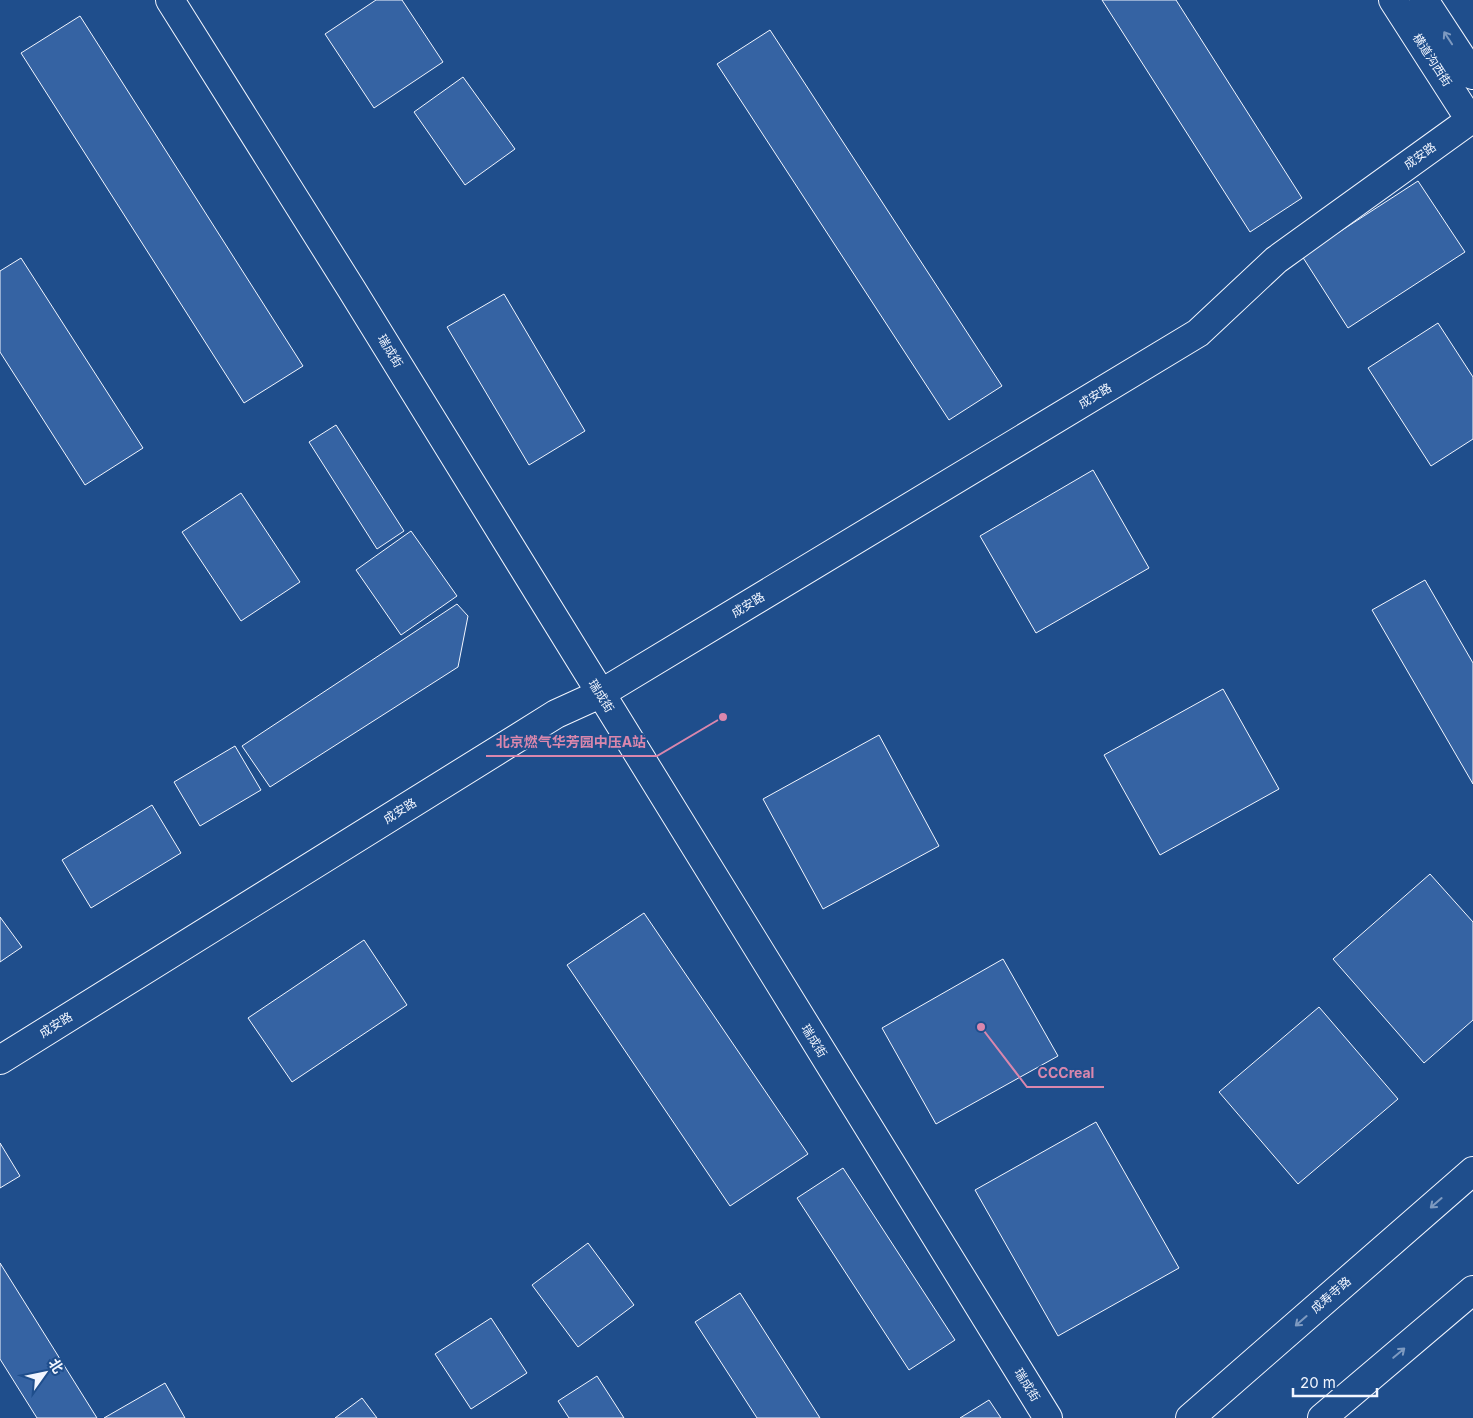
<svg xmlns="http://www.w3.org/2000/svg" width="1473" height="1418" font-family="Inter,'Noto Sans SC',sans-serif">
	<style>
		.building { fill: #3563a3; stroke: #f2f6ff }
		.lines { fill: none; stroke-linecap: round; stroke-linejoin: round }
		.minor-casing { stroke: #f2f6ff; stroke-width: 30 }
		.major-casing { stroke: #f2f6ff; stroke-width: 30 }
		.minor { stroke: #1f4e8c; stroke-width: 28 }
		.major { stroke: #1f4e8c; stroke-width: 28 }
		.oneway { stroke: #7e9ac0 }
		.labels { text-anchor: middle; stroke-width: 4; stroke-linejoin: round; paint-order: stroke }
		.street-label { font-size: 12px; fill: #f2f6ff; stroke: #1f4e8c }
		.leader { fill: none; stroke: #da87ad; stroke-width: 2 }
		.callout-dot { fill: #da87ad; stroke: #1f4e8c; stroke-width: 2 }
		.callout-label { font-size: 14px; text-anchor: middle; font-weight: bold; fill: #da87ad; stroke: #1f4e8c; stroke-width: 4; stroke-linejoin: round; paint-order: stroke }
	</style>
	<rect width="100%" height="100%" fill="#1f4e8c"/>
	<path class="building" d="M376,0H402L443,62L374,108L325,34Z
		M1102,0H1176L1302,198L1250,232Z
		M80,16L303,366L244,403L21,53Z
		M770,30L1002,386L949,420L717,64Z
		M463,77L515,149L465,185L414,112Z
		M1418,181L1465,252L1348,328L1302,256Z
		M21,258L143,448L85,485L0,352V271Z
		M504,294L585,431L529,465L447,327Z
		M1438,323L1473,377V439L1431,466L1368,368Z
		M336,425L404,531L377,549L309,442Z
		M1093,470L1149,568L1036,633L980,536Z
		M241,493L300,582L241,621L182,532Z
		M411,531L457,596L401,635L356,570Z
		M1425,580L1473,663V784L1372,610Z
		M457,604L468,616L458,667L270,787L242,746Z
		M1223,689L1279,789L1160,855L1104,755Z
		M879,735L939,846L823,909L763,799Z
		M235,746L261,790L200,826L174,782Z
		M152,805L181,853L91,908L62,860Z
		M1430,874L1473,922V1020L1424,1063L1333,959Z
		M644,913L808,1154L730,1206L567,965Z
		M0,917L22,947L0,962Z
		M364,940L407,1005L292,1082L248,1018Z
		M1003,959L1058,1056L936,1124L882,1028Z
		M1319,1007L1398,1099L1298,1184L1219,1092Z
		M1096,1122L1179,1268L1058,1336L975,1190Z
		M0,1143L20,1176L0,1188Z
		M843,1168L955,1340L909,1370L797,1198Z
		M588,1243L634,1305L578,1347L532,1285Z
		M0,1263L97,1418H37L0,1359Z
		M740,1293L820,1418H757L695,1322Z
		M491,1318L527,1373L471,1409L435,1354Z
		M597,1376L624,1418H569L558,1401Z
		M165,1383L185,1418H104Z
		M362,1398L377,1418H335Z
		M989,1400L1001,1418H960Z"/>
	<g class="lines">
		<defs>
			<path id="minor" d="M170,0L352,290L1048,1418
				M1393,0L1470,120
				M1424,0L1473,75
				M0,1060L556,714L600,694L1198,333L1276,260L1473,118"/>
			<path id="major" d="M1190,1418L1473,1171
				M1322,1418L1473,1290"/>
		</defs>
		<use href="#minor" class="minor-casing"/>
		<use href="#major" class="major-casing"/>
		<use href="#minor" class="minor"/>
		<use href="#major" class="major"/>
	</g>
	<defs><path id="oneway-shaft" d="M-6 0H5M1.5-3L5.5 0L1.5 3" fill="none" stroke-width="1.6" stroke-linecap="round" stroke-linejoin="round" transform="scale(1.25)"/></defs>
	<g class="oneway">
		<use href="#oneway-shaft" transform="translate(1448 38) rotate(-123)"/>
		<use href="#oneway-shaft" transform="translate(1436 1203) rotate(139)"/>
		<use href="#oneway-shaft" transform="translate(1301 1321) rotate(139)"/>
		<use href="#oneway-shaft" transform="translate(1399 1353) rotate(-40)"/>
	</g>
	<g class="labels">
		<g class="street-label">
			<text transform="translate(1432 60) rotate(57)" y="4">横道沟西街</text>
			<text transform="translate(1420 156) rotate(-36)" y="4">成安路</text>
			<text transform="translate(390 351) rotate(59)" y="4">瑞成街</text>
			<text transform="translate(1095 396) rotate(-31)" y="4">成安路</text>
			<text transform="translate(748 605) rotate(-31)" y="4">成安路</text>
			<text transform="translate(601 696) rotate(58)" y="4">瑞成街</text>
			<text transform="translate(400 811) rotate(-32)" y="4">成安路</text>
			<text transform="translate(56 1025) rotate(-32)" y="4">成安路</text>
			<text transform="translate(814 1041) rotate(58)" y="4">瑞成街</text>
			<text transform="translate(1331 1295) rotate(-41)" y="4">成寿寺路</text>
			<text transform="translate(1027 1385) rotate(58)" y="4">瑞成街</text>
		</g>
	</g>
	<path class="leader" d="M723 717L657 756H486M981 1027L1027 1087H1104"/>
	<g class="callout-dot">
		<circle cx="723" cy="717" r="5"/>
		<circle cx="981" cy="1027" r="5"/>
	</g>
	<g class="callout-label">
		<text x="571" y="747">北京燃气华芳园中压A站</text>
		<text x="1066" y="1078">CCCreal</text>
	</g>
	<g transform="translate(45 1373) rotate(57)" stroke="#1f4e8c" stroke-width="4" paint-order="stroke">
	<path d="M0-4L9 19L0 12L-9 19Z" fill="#f2f6ff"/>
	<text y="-8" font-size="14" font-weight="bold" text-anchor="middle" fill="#f2f6ff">北</text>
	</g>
	<path d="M1293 1388v8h84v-8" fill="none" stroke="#f2f6ff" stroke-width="2.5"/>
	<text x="1300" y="1388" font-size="15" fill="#f2f6ff" stroke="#1f4e8c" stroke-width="4" paint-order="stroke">20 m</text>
</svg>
